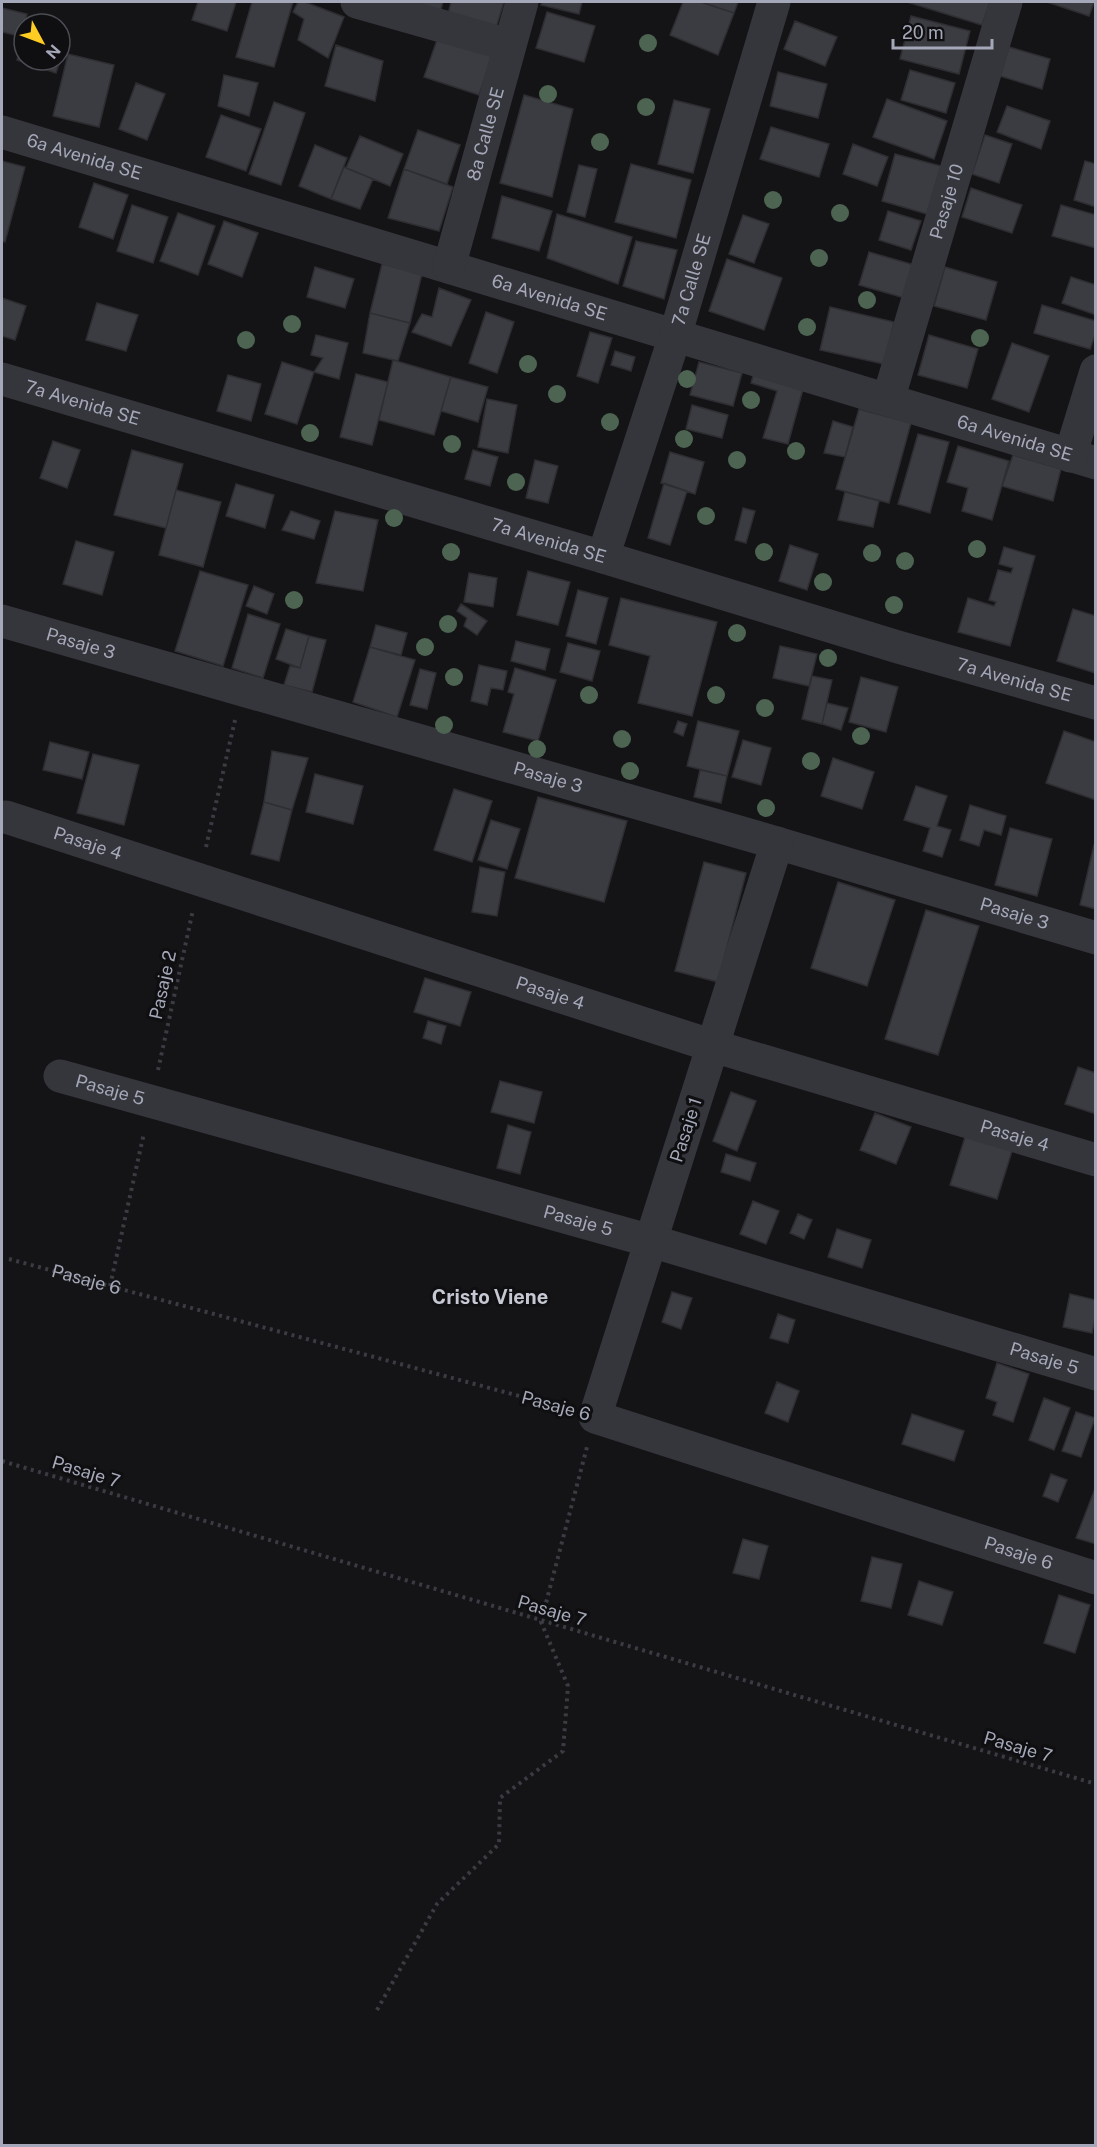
<svg xmlns="http://www.w3.org/2000/svg" width="1097" height="2147" font-family="'Public Sans',sans-serif">
	<style>
		.building { fill: #3b3c41; stroke: #2e2e32; stroke-width: 1.5 }
		.lines { fill: none; stroke-linecap: round; stroke-linejoin: round }
		.path { stroke: #3b3c43; stroke-width: 4; stroke-dasharray: 3 4.5; stroke-linecap: butt }
		.minor { stroke: #35353c; stroke-width: 33 }
		.tree { fill: #4c6451 }
		.labels { text-anchor: middle; stroke-width: 6; stroke-linejoin: round; paint-order: stroke }
		.street-label { font-size: 18px; fill: #a4a8b8; stroke: #0f0f11 }
		.neighbourhood-label { font-size: 20px; font-weight: bold; fill: #c6c8d3; stroke: #0f0f11 }
	</style>
	<rect width="100%" height="100%" fill="#141416"/>
	<path class="building" d="M198,2H236L227,31L192,20Z
		M252,2H293L274,67L236,57Z
		M298,2H305L344,17L328,58L298,40L304,19L293,12Z
		M402,2H443L439,16Z
		M451,2H504L496,28L448,14Z
		M542,2H582L579,14L541,5Z
		M683,2H701L734,13L718,55L670,35Z
		M701,2H738L734,13Z
		M907,2H990L982,25Z
		M1047,2H1094L1089,16Z
		M2,8L27,14L23,37L2,32Z
		M547,12L595,26L584,62L536,48Z
		M911,16L970,31L959,74L900,59Z
		M795,21L837,37L825,66L784,49Z
		M437,40L492,56L479,95L424,77Z
		M21,45L24,46V60H60L61,58L56,73L17,60Z
		M336,45L383,61L375,101L325,86Z
		M1009,47L1050,59L1042,89L1000,76Z
		M68,54L114,65L99,127L53,116Z
		M910,70L955,83L946,113L901,100Z
		M778,72L827,84L818,118L770,106Z
		M224,75L258,83L249,116L218,106Z
		M136,83L165,94L147,140L119,129Z
		M524,95L573,109L552,197L500,183Z
		M887,99L947,121L934,159L873,137Z
		M674,100L710,109L693,173L658,164Z
		M274,102L305,113L281,185L249,174Z
		M1007,106L1050,121L1041,149L997,132Z
		M221,115L261,129L246,171L206,157Z
		M771,127L829,144L819,177L760,159Z
		M418,130L460,145L447,184L404,169Z
		M985,135L1012,144L999,183L972,174Z
		M360,136L403,154L390,186L346,168Z
		M853,144L888,157L877,186L843,174Z
		M315,145L347,158L331,199L299,186Z
		M895,154L941,166L927,214L882,201Z
		M2,161L25,167L5,242L2,241Z
		M1085,161L1096,164V207L1074,200Z
		M631,164L691,180L676,238L615,222Z
		M579,165L597,169L585,217L567,212Z
		M344,167L373,179L360,209L331,199Z
		M404,169L453,187L439,231L388,218Z
		M94,183L128,195L113,239L79,227Z
		M971,188L1022,205L1012,233L962,217Z
		M502,196L552,211L539,251L492,238Z
		M132,205L168,217L153,263L117,251Z
		M1061,205L1096,215V248L1052,236Z
		M888,211L921,221L911,250L879,240Z
		M178,213L215,226L198,275L160,261Z
		M557,214L632,237L618,284L547,258Z
		M743,215L769,224L754,263L729,254Z
		M224,221L258,233L242,277L208,264Z
		M636,241L677,250L664,299L623,286Z
		M869,252L918,266L908,299L859,285Z
		M727,259L782,278L764,330L709,311Z
		M382,264L422,274L410,323L370,313Z
		M315,267L354,279L345,308L307,297Z
		M945,267L997,282L986,320L934,306Z
		M1071,277L1096,285V315L1062,303Z
		M439,288L471,300L451,346L412,332L422,314L432,317Z
		M2,298L26,306L15,340L2,336Z
		M97,303L138,315L126,351L86,340Z
		M1042,305L1096,321V332L1090,349L1034,333Z
		M830,307L894,322L884,364L820,350Z
		M486,312L514,322L497,373L469,363Z
		M370,313L410,323L398,361L363,353Z
		M590,332L612,338L598,383L577,376Z
		M316,335L348,343L339,379L314,372L323,358L311,355Z
		M929,335L978,349L967,388L918,375Z
		M1012,343L1049,356L1029,412L992,399Z
		M615,351L635,357L631,371L611,365Z
		M393,360L451,377L434,435L379,420Z
		M282,362L314,372L297,424L265,414Z
		M699,362L742,373L733,406L690,395Z
		M755,369L805,382L788,444L763,438L777,391L751,383Z
		M356,374L388,382L372,445L340,437Z
		M228,375L261,384L251,421L217,411Z
		M451,377L488,387L478,422L441,411Z
		M487,399L517,405L508,453L478,447Z
		M692,405L728,415L722,438L686,429Z
		M859,409L911,423L889,503L836,489Z
		M833,421L853,427L845,457L824,453Z
		M918,434L949,442L930,513L898,504Z
		M53,441L80,450L67,488L40,478Z
		M958,446L1009,461L992,520L962,511L968,488L947,482Z
		M132,450L183,464L166,528L114,515Z
		M473,450L498,457L490,486L465,479Z
		M670,452L704,462L695,494L661,483Z
		M1013,455L1061,469L1053,501L1002,486Z
		M535,460L558,466L548,503L526,498Z
		M664,483L687,491L670,545L648,538Z
		M236,484L274,495L265,528L226,516Z
		M176,490L221,502L203,567L159,555Z
		M845,492L879,501L873,527L838,520Z
		M743,508L755,511L746,543L735,540Z
		M291,511L320,521L314,539L282,530Z
		M335,511L378,520L363,591L316,583Z
		M76,541L114,552L102,595L63,584Z
		M790,545L818,554L807,590L779,581Z
		M1004,547L1035,556L1010,646L958,632L968,598L994,606L996,602L989,600L998,570L1011,573L1013,568L999,564Z
		M200,571L248,585L223,666L175,651Z
		M528,571L570,582L558,625L517,615Z
		M469,573L497,578L493,607L464,602Z
		M254,586L274,594L267,614L246,606Z
		M578,590L608,598L596,644L566,636Z
		M621,598L717,622L692,716L638,703L650,656L609,645Z
		M461,604L487,621L477,635L464,626L467,618L457,611Z
		M1073,609L1096,616L1095,673L1057,661Z
		M248,614L280,624L263,678L232,668Z
		M376,625L407,633L401,655L370,647Z
		M286,629L309,636L300,668L276,659Z
		M309,636L326,640L312,692L284,685L290,666L300,668Z
		M516,641L550,649L545,670L511,661Z
		M568,643L600,651L592,681L560,672Z
		M780,646L817,654L809,686L773,678Z
		M370,647L415,660L397,717L353,702Z
		M479,665L507,671L503,690L491,688L487,705L471,701Z
		M515,668L556,680L538,741L503,732L514,694L508,692Z
		M420,669L436,673L427,709L410,705Z
		M812,676L832,680L822,724L802,719Z
		M861,677L898,687L886,732L849,722Z
		M827,703L848,708L841,730L822,724Z
		M678,721L687,724L683,736L674,732Z
		M698,721L739,731L727,776L687,766Z
		M1064,731L1096,742V800L1046,783Z
		M743,740L771,748L761,785L732,777Z
		M50,742L89,752L82,779L43,770Z
		M272,751L308,758L292,810L264,802Z
		M93,754L139,765L124,825L77,813Z
		M833,758L874,772L862,809L821,796Z
		M700,770L727,776L721,803L694,797Z
		M315,774L363,786L353,824L306,812Z
		M916,786L947,796L937,826L951,830L942,857L923,851L930,828L904,820Z
		M454,789L492,801L472,862L434,850Z
		M538,797L627,821L604,902L515,878Z
		M264,802L292,810L279,861L251,854Z
		M970,805L1006,816L1001,835L984,830L979,846L960,840Z
		M491,820L520,829L507,869L478,860Z
		M1010,828L1052,839L1037,896L995,885Z
		M1094,845L1096,846V909L1080,905Z
		M704,862L746,873L718,982L675,971Z
		M480,867L505,872L497,916L472,912Z
		M838,882L895,900L867,986L811,968Z
		M926,910L979,926L938,1055L885,1039Z
		M425,978L471,992L460,1026L414,1012Z
		M428,1021L446,1026L441,1044L423,1038Z
		M1078,1067L1096,1073V1114L1065,1104Z
		M500,1081L542,1092L534,1123L491,1112Z
		M731,1092L756,1101L737,1151L713,1141Z
		M875,1113L911,1127L896,1164L860,1150Z
		M508,1125L531,1132L520,1174L497,1168Z
		M966,1134L1013,1148L997,1199L950,1185Z
		M726,1154L756,1163L750,1181L721,1172Z
		M753,1201L779,1211L766,1244L740,1234Z
		M798,1214L812,1220L804,1239L790,1233Z
		M837,1229L871,1240L862,1268L828,1257Z
		M672,1292L692,1298L681,1329L662,1322Z
		M1070,1294L1096,1300V1315L1092,1333L1063,1327Z
		M778,1314L795,1320L788,1343L770,1338Z
		M997,1363L1029,1374L1013,1422L993,1415L997,1402L986,1398Z
		M777,1382L799,1391L788,1422L765,1413Z
		M1044,1398L1070,1408L1054,1450L1029,1440Z
		M1076,1412L1095,1418L1081,1457L1062,1451Z
		M912,1414L964,1431L954,1461L902,1444Z
		M1051,1474L1067,1480L1058,1502L1043,1496Z
		M1096,1486V1544L1076,1538Z
		M743,1539L768,1546L759,1579L733,1573Z
		M872,1557L902,1564L891,1608L861,1601Z
		M919,1581L953,1592L942,1625L908,1615Z
		M1059,1595L1090,1605L1075,1653L1044,1643Z"/>
	<g class="lines">
		<g class="path">
			<path d="M206,847L235,720"/>
			<path d="M158,1070L193,910"/>
			<path id="s1" d="M9,1259L564,1408"/>
			<path d="M110,1286L144,1133"/>
			<path d="M2,1461L1096,1784"/>
			<path d="M377,2010L437,1904L499,1844L500,1798L563,1751L568,1686L541,1622L587,1447"/>
		</g>
		<g class="minor">
			<path d="M357,2L509,45"/>
			<path id="s2" d="M2,132L1096,463"/>
			<path id="s3" d="M449,267L522,2"/>
			<path id="s4" d="M2,379L603,557L898,647L1096,703"/>
			<path id="s5" d="M888,400L1006,2"/>
			<path d="M1070,456L1096,371"/>
			<path id="s6" d="M603,557L675,336L774,2"/>
			<path id="s7" d="M2,621L777,843L1096,938"/>
			<path id="s8" d="M6,817L713,1046L1096,1160"/>
			<path id="s9" d="M777,843L595,1417L1096,1578"/>
			<path id="s10" d="M60,1076L651,1241L1096,1374"/>
		</g>
	</g>
	<g class="tree">
		<circle cx="648" cy="43" r="9"/>
		<circle cx="548" cy="94" r="9"/>
		<circle cx="646" cy="107" r="9"/>
		<circle cx="600" cy="142" r="9"/>
		<circle cx="773" cy="200" r="9"/>
		<circle cx="840" cy="213" r="9"/>
		<circle cx="819" cy="258" r="9"/>
		<circle cx="867" cy="300" r="9"/>
		<circle cx="292" cy="324" r="9"/>
		<circle cx="807" cy="327" r="9"/>
		<circle cx="980" cy="338" r="9"/>
		<circle cx="246" cy="340" r="9"/>
		<circle cx="528" cy="364" r="9"/>
		<circle cx="687" cy="379" r="9"/>
		<circle cx="557" cy="394" r="9"/>
		<circle cx="751" cy="400" r="9"/>
		<circle cx="610" cy="422" r="9"/>
		<circle cx="310" cy="433" r="9"/>
		<circle cx="684" cy="439" r="9"/>
		<circle cx="452" cy="444" r="9"/>
		<circle cx="796" cy="451" r="9"/>
		<circle cx="737" cy="460" r="9"/>
		<circle cx="516" cy="482" r="9"/>
		<circle cx="706" cy="516" r="9"/>
		<circle cx="394" cy="518" r="9"/>
		<circle cx="977" cy="549" r="9"/>
		<circle cx="451" cy="552" r="9"/>
		<circle cx="764" cy="552" r="9"/>
		<circle cx="872" cy="553" r="9"/>
		<circle cx="905" cy="561" r="9"/>
		<circle cx="823" cy="582" r="9"/>
		<circle cx="294" cy="600" r="9"/>
		<circle cx="894" cy="605" r="9"/>
		<circle cx="448" cy="624" r="9"/>
		<circle cx="737" cy="633" r="9"/>
		<circle cx="425" cy="647" r="9"/>
		<circle cx="828" cy="658" r="9"/>
		<circle cx="454" cy="677" r="9"/>
		<circle cx="589" cy="695" r="9"/>
		<circle cx="716" cy="695" r="9"/>
		<circle cx="765" cy="708" r="9"/>
		<circle cx="444" cy="725" r="9"/>
		<circle cx="861" cy="736" r="9"/>
		<circle cx="622" cy="739" r="9"/>
		<circle cx="537" cy="749" r="9"/>
		<circle cx="811" cy="761" r="9"/>
		<circle cx="630" cy="771" r="9"/>
		<circle cx="766" cy="808" r="9"/>
	</g>
	<g class="labels">
		<g class="street-label">
			<text dy="6" stroke="none"><textPath href="#s3" startOffset="138">8a Calle SE</textPath></text>
			<text dy="6" stroke="none"><textPath href="#s2" startOffset="86">6a Avenida SE</textPath></text>
			<text dy="6" stroke="none"><textPath href="#s5" startOffset="207">Pasaje 10</textPath></text>
			<text dy="6" stroke="none"><textPath href="#s6" startOffset="291">7a Calle SE</textPath></text>
			<text dy="6" stroke="none"><textPath href="#s2" startOffset="572">6a Avenida SE</textPath></text>
			<text dy="6" stroke="none"><textPath href="#s4" startOffset="84">7a Avenida SE</textPath></text>
			<text dy="6" stroke="none"><textPath href="#s2" startOffset="1058">6a Avenida SE</textPath></text>
			<text dy="6" stroke="none"><textPath href="#s4" startOffset="570">7a Avenida SE</textPath></text>
			<text dy="6" stroke="none"><textPath href="#s7" startOffset="82">Pasaje 3</textPath></text>
			<text dy="6" stroke="none"><textPath href="#s4" startOffset="1056">7a Avenida SE</textPath></text>
			<text dy="6" stroke="none"><textPath href="#s7" startOffset="568">Pasaje 3</textPath></text>
			<text dy="6" stroke="none"><textPath href="#s8" startOffset="86">Pasaje 4</textPath></text>
			<text dy="6" stroke="none"><textPath href="#s7" startOffset="1054">Pasaje 3</textPath></text>
			<text transform="translate(163 985) rotate(-78)" y="6">Pasaje 2</text>
			<text dy="6" stroke="none"><textPath href="#s8" startOffset="572">Pasaje 4</textPath></text>
			<text dy="6" stroke="none"><textPath href="#s10" startOffset="52">Pasaje 5</textPath></text>
			<text transform="translate(686 1130) rotate(-72)" y="6">Pasaje 1</text>
			<text dy="6" stroke="none"><textPath href="#s8" startOffset="1058">Pasaje 4</textPath></text>
			<text dy="6" stroke="none"><textPath href="#s10" startOffset="538">Pasaje 5</textPath></text>
			<text dy="6" stroke="none"><textPath href="#s1" startOffset="80">Pasaje 6</textPath></text>
			<text dy="6" stroke="none"><textPath href="#s10" startOffset="1024">Pasaje 5</textPath></text>
			<text transform="translate(556 1406) rotate(15)" y="6">Pasaje 6</text>
			<text transform="translate(86 1472) rotate(17)" y="6">Pasaje 7</text>
			<text dy="6" stroke="none"><textPath href="#s9" startOffset="1047">Pasaje 6</textPath></text>
			<text transform="translate(552 1611) rotate(16)" y="6">Pasaje 7</text>
			<text transform="translate(1018 1747) rotate(16)" y="6">Pasaje 7</text>
		</g>
		<g class="neighbourhood-label">
			<text x="490" y="1304">Cristo Viene</text>
		</g>
	</g>
	<rect width="1097" height="2147" fill="none" stroke="#a4a8b8" stroke-width="6"/>
	<g transform="translate(42 42) rotate(131)"><circle r="28" fill="#0f0f11" stroke="#4b4c54" stroke-width="1.5"/>
	<path d="M0-4.5L10 22L0 15L-10 22Z" fill="#ffcc23"/>
	<text y="-9" font-size="16" font-weight="bold" text-anchor="middle" fill="#a4a8b8">N</text>
	</g>
	<path d="M893 39v9h99v-9" fill="none" stroke="#a4a8b8" stroke-width="3"/>
	<text x="902" y="39" font-size="18" fill="#a4a8b8" stroke="#0f0f11" stroke-width="4.5" paint-order="stroke">20 m</text>
</svg>
